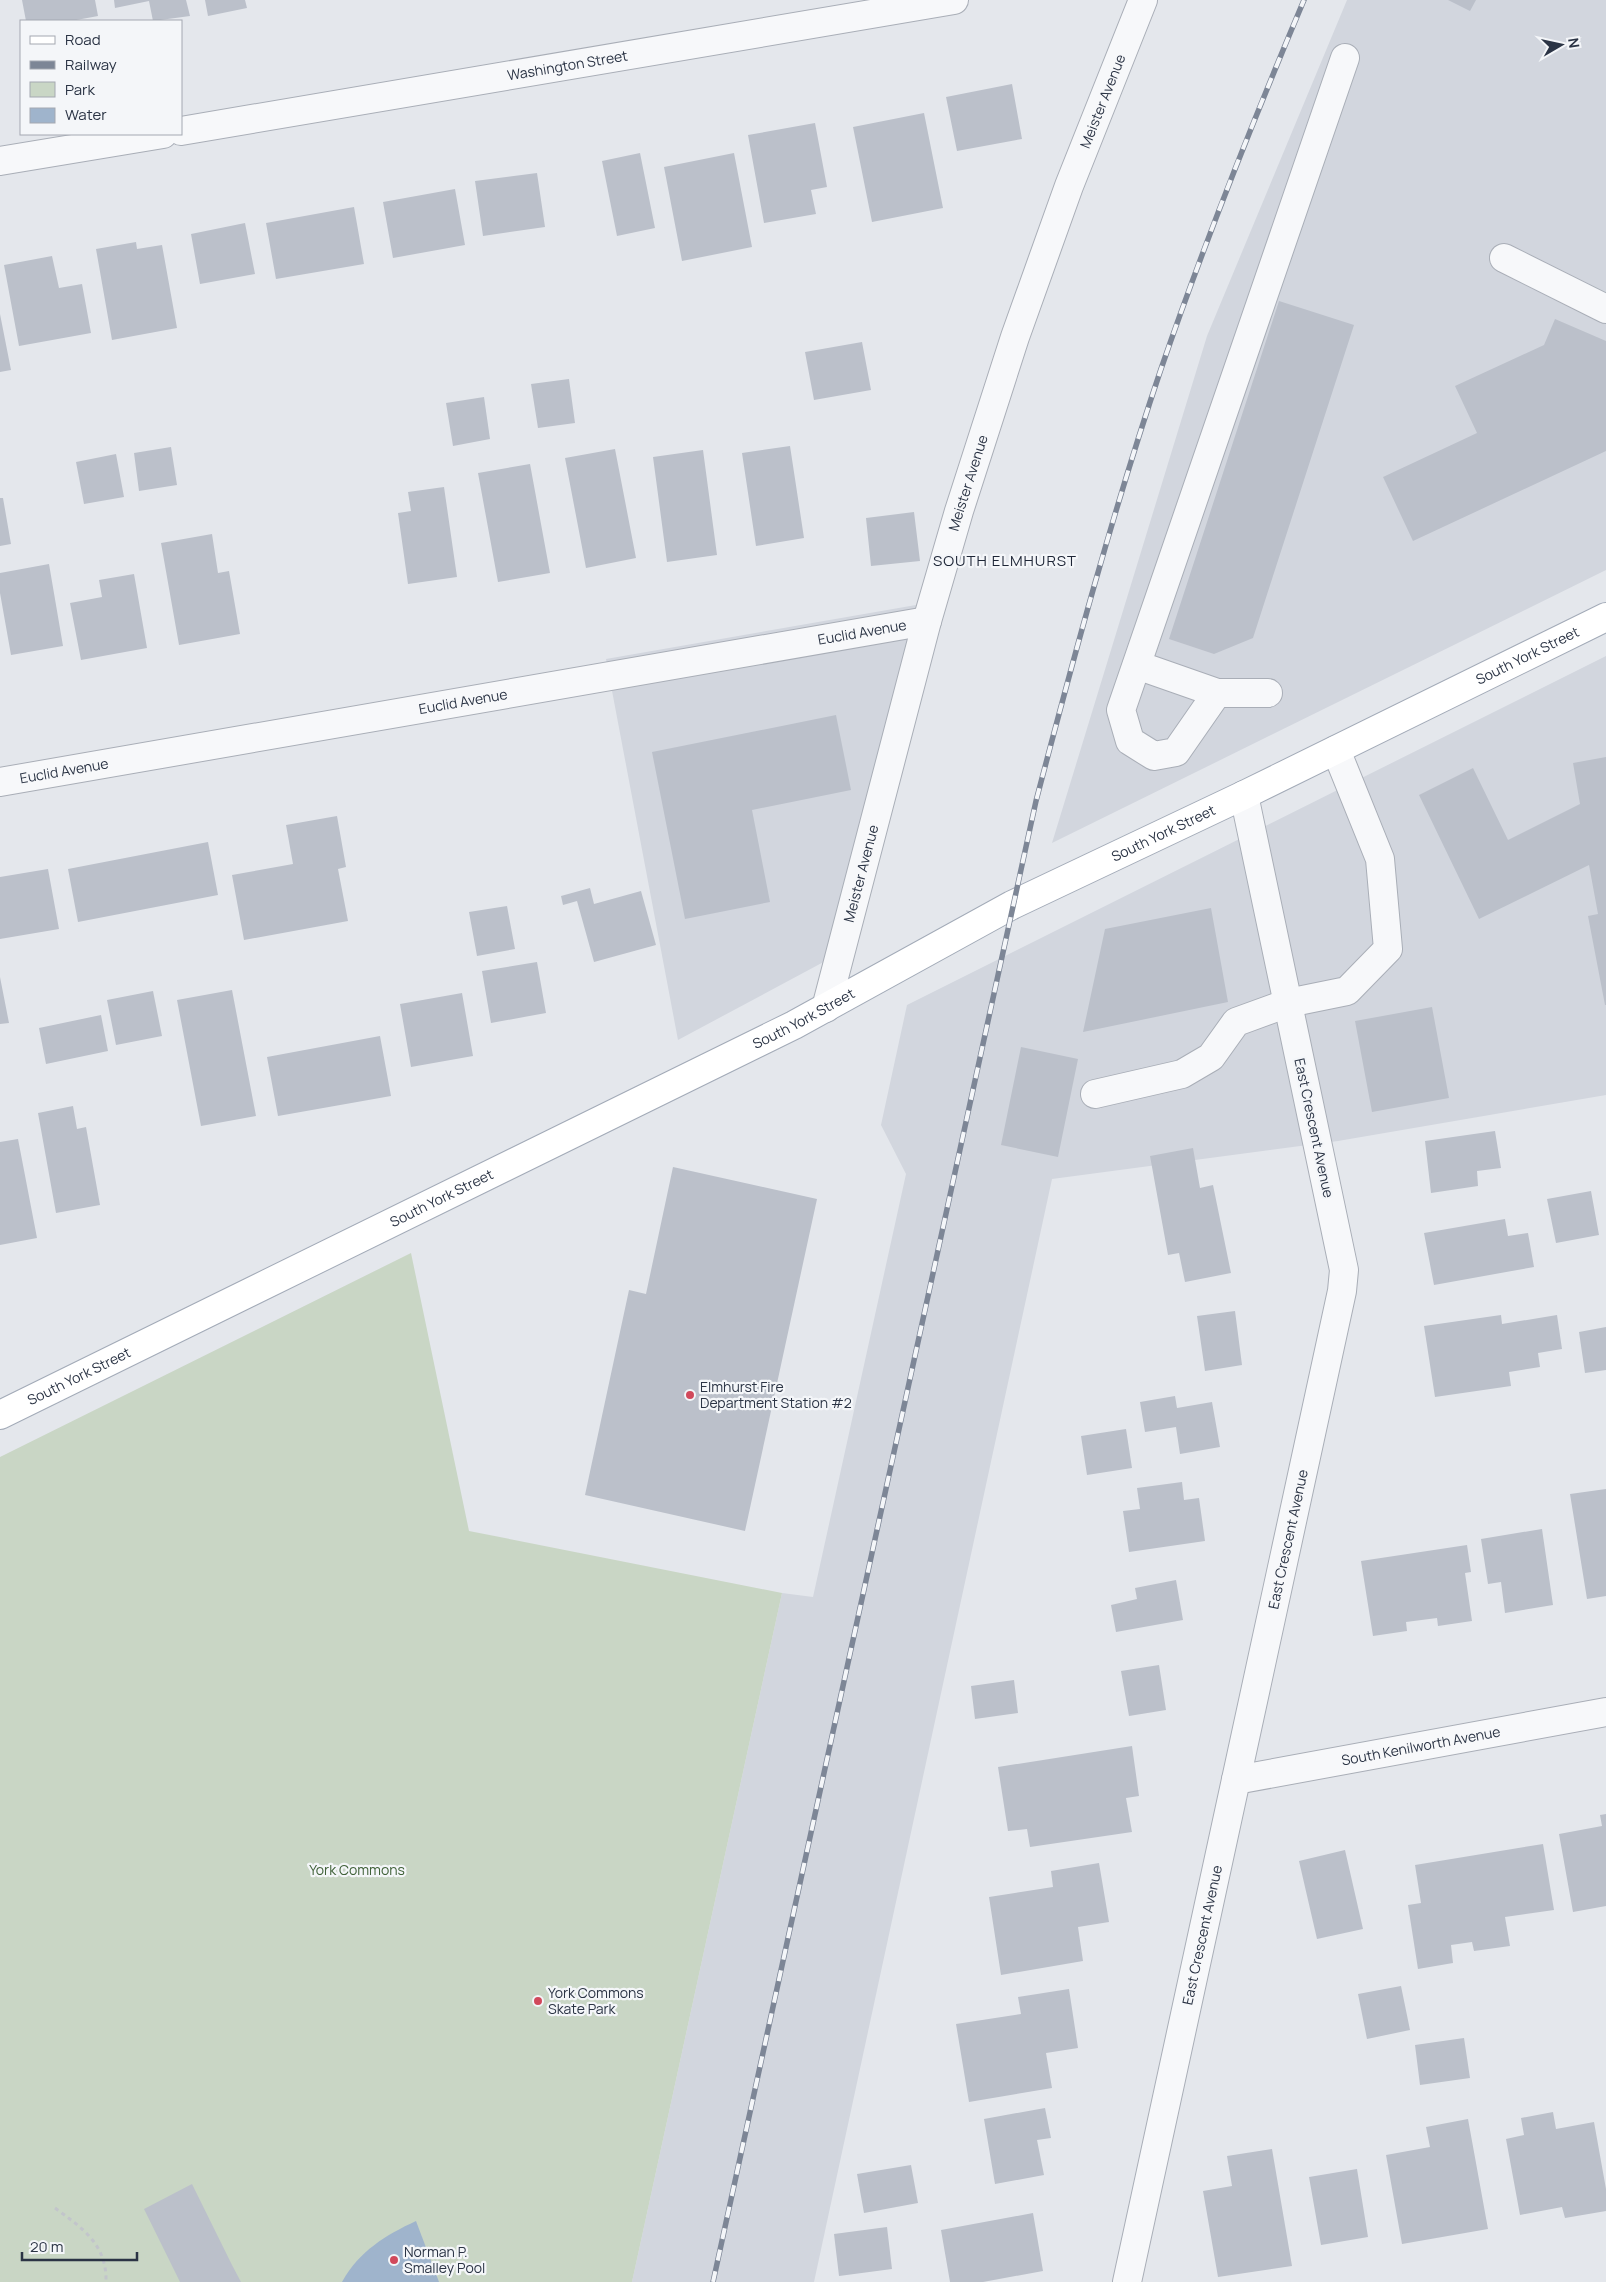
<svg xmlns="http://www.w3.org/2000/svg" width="1606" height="2282" font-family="Manrope,sans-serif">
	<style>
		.built { fill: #d2d6de }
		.green { fill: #c9d6c5 }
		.water { fill: #9fb4cc }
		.building { fill: #bbc0ca }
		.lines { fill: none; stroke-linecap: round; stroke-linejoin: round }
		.minor-casing { stroke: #a9aeb7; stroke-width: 30 }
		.major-casing { stroke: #a3abb8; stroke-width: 30 }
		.path { stroke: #c2c5cb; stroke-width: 3; stroke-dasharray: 4 4; stroke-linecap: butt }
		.minor { stroke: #f7f8fa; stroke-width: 28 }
		.major { stroke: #fff; stroke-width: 28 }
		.rail-casing { stroke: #7d8696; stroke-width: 5.5 }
		.rail { stroke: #f4f6f9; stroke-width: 4; stroke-dasharray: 11; stroke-linecap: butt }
		.poi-dot { fill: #d1495b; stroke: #f4f6f9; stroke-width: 2 }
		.labels { text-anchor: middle; stroke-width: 4.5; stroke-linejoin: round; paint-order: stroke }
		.street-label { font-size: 14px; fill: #2b3445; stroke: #f4f6f9 }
		.poi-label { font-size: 14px; fill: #2b3445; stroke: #f4f6f9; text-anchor: start }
		.park-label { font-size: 14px; fill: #3f6138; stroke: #f4f6f9 }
		.neighbourhood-label { font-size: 15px; letter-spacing: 1px; fill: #1d2536; stroke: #f4f6f9 }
	</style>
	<rect width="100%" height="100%" fill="#e4e7ec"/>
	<path class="built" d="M1347,0H1606V570L1052,843L1207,336Z
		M916,605L831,958L678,1040L606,659Z
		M1606,656V1095L1338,1141L1052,1179L814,2282H632L782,1593L813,1597L906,1174L881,1125L907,1005Z"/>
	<path class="green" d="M411,1253L469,1531L782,1593L632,2282H0V1457Z"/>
	<path class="water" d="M416,2221L439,2282H342C359,2251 386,2235 416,2221Z"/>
	<path class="building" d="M22,0H95L98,16L71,21H26Z
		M114,0H186L190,16L153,21L149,1L115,8Z
		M205,0H245L247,8L208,16Z
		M1448,0H1476L1470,11Z
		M1012,84L1022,139L957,151L946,97Z
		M924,113L943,208L872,222L853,127Z
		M815,123L827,187L811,190L816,214L764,223L748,135Z
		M640,153L655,228L617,236L602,161Z
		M734,153L752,247L682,261L664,167Z
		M537,173L545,227L483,236L475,181Z
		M455,189L465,245L393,258L383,202Z
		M354,207L364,264L276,279L266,223Z
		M245,223L255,274L200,284L191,234Z
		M136,242L137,249L162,245L177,328L112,340L96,249Z
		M52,256L59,288L82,284L91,333L19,346L4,265Z
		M1279,301L1354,325L1253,638L1214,654L1169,639Z
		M0,314L11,370L0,372Z
		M1555,319L1606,341V451L1413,541L1383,477L1477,433L1455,386L1544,345Z
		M862,342L871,390L814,400L805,352Z
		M569,379L575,423L538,428L531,384Z
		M484,397L490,439L453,446L446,403Z
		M790,446L804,538L756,546L742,453Z
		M171,447L177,485L139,491L134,453Z
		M615,449L636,558L586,568L565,458Z
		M703,450L717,555L667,562L653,457Z
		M116,454L124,497L84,504L76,462Z
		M530,464L550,573L498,582L478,473Z
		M444,487L457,577L408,584L398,513L411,511L408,492Z
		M0,498H3L11,544L0,546Z
		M914,512L920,561L871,566L866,518Z
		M212,534L218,573L229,571L240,634L179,645L161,543Z
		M49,564L63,646L11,655L0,593V573Z
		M134,574L147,648L81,660L70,603L102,597L99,580Z
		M836,715L851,790L752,810L770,902L685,919L652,752Z
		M1606,757V1005H1605L1588,916L1598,914L1589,865L1479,919L1419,795L1473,768L1508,840L1580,804L1573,763Z
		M337,816L346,867L338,869L348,921L244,940L232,875L293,864L286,825Z
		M208,842L218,895L78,922L68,869Z
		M48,869L59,929L0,939V877Z
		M590,888L594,904L641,891L656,945L594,962L577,901L563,905L561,896Z
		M507,906L515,949L477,956L469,912Z
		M1211,908L1228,1002L1083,1032L1105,929Z
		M537,962L546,1013L491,1023L482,971Z
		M0,977L9,1023L0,1024Z
		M232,990L256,1116L201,1126L177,1000Z
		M153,991L162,1036L116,1045L107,1000Z
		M462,993L473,1056L411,1067L400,1004Z
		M1432,1007L1449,1098L1372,1112L1355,1021Z
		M101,1015L108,1051L46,1064L39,1028Z
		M380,1036L391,1096L278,1116L267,1057Z
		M1021,1047L1078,1059L1058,1157L1001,1145Z
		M73,1106L77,1129L86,1127L100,1205L56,1213L38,1113Z
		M1495,1131L1501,1168L1477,1171L1478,1186L1431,1193L1425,1141Z
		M18,1139L37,1238L0,1245V1142Z
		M1193,1148L1200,1188L1213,1185L1231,1273L1185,1282L1179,1253L1168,1255L1150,1156Z
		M673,1167L817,1199L745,1531L585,1495L629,1290L646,1294Z
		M1591,1191L1599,1235L1556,1243L1547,1199Z
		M1505,1219L1508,1236L1528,1233L1534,1267L1434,1285L1424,1233Z
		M1235,1311L1242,1365L1205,1371L1197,1316Z
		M1501,1315L1502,1324L1557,1315L1562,1349L1538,1353L1540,1367L1509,1372L1511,1386L1435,1397L1424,1326Z
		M1606,1327V1370L1585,1373L1579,1332Z
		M1175,1396L1177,1408L1212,1402L1220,1447L1180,1454L1176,1427L1145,1432L1140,1402Z
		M1126,1429L1132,1468L1087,1475L1081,1436Z
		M1182,1482L1184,1500L1199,1498L1205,1541L1129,1552L1123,1511L1140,1509L1137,1488Z
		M1606,1489V1596L1587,1599L1570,1494Z
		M1542,1529L1553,1605L1505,1613L1501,1582L1488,1584L1481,1539Z
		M1467,1545L1471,1572L1465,1573L1472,1621L1438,1626L1437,1618L1406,1622L1407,1631L1373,1636L1361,1561Z
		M1176,1580L1183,1620L1116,1632L1111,1605L1137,1599L1135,1588Z
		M1159,1665L1166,1710L1129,1716L1121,1671Z
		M1014,1680L1018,1713L975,1719L971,1686Z
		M1132,1746L1139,1796L1126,1798L1132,1832L1030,1847L1027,1829L1008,1831L998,1767Z
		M1606,1814V1906L1573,1912L1559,1834L1602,1826L1600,1815Z
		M1543,1844L1554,1910L1505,1917L1510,1946L1474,1951L1472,1942L1451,1945L1453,1963L1418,1969L1408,1905L1421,1903L1415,1865Z
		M1345,1850L1363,1929L1317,1939L1299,1861Z
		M1099,1863L1109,1922L1078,1927L1083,1961L1001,1975L989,1897L1053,1887L1051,1871Z
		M1401,1986L1410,2030L1367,2039L1358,1994Z
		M1069,1989L1078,2048L1046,2053L1052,2088L969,2102L956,2024L1021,2014L1018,1997Z
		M1464,2038L1470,2078L1420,2085L1415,2045Z
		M1045,2108L1051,2138L1037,2140L1044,2175L995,2184L984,2119Z
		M1553,2112L1556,2129L1594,2122L1606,2189V2211L1565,2218L1562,2207L1520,2215L1506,2139L1524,2135L1521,2118Z
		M1468,2119L1488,2229L1402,2244L1386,2155L1430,2147L1426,2127Z
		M1272,2149L1292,2266L1218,2277L1203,2191L1232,2186L1227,2156Z
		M911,2165L918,2203L864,2213L857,2174Z
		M1357,2169L1368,2237L1321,2245L1309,2177Z
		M192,2184L232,2265L241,2282H180L144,2209Z
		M1033,2213L1043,2271L983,2282H950L941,2230Z
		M887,2227L892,2269L839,2276L834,2234Z"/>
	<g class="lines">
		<defs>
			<g id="minor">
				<path id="s1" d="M181,131L954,0"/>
				<path d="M0,161L163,134"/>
				<path d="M1504,258L1606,309"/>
				<path d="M1137,665L1217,693H1268"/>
				<path d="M1217,693L1176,752L1154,756L1130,741L1121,710L1345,58"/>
				<path id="s2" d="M0,782L927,621"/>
				<path id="s3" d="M826,1008L927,621L959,511L1015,337L1069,186L1143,0"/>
				<path d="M1095,1094L1182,1074L1211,1057L1236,1022L1288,1003L1347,991L1388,949L1380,859L1336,750"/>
				<path id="s4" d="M1236,1780L1606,1712"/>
				<path id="s5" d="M1127,2282L1342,1291L1344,1270L1244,795"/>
			</g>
			<g id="major">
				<path id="s6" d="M0,1415L794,1025L1012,905L1244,795L1606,617"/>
			</g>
		</defs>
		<use href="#minor" class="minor-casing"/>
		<use href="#major" class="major-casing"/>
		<path class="path" d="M55,2208C82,2228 107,2244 106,2282"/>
		<use href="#minor" class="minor"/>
		<use href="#major" class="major"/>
		<defs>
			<path id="rail" d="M713,2282L1036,801C1074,656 1113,511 1161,369C1204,244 1253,121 1304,0"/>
		</defs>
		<use href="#rail" class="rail-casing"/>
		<use href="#rail" class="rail"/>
	</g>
	<g class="poi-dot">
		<circle cx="690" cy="1395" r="5"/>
		<circle cx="538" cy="2001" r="5"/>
		<circle cx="394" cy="2260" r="5"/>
	</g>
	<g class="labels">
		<g class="street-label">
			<text dy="5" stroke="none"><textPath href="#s1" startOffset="392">Washington Street</textPath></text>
			<text dy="5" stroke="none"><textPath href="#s3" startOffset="949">Meister Avenue</textPath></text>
			<text dy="5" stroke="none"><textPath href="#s3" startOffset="544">Meister Avenue</textPath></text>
			<text dy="5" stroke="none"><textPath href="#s2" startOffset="875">Euclid Avenue</textPath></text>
			<text dy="5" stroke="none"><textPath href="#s6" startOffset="1706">South York Street</textPath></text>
			<text dy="5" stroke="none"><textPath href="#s2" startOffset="470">Euclid Avenue</textPath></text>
			<text dy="5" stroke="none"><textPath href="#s2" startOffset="65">Euclid Avenue</textPath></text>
			<text dy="5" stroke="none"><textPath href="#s6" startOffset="1301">South York Street</textPath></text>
			<text dy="5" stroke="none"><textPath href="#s3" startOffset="139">Meister Avenue</textPath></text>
			<text dy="5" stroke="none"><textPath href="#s6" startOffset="896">South York Street</textPath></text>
			<text transform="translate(1314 1128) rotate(78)" y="5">East Crescent Avenue</text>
			<text dy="5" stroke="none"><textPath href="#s6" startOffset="492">South York Street</textPath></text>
			<text dy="5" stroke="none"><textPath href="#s6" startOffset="88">South York Street</textPath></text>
			<text dy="5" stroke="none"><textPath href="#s5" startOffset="760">East Crescent Avenue</textPath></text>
			<text dy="5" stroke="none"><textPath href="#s4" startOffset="188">South Kenilworth Avenue</textPath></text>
			<text dy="5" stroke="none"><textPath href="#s5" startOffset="355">East Crescent Avenue</textPath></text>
		</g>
		<g class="poi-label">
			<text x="700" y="1392">Elmhurst Fire<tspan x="700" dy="16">Department Station #2</tspan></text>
			<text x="548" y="1998">York Commons<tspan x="548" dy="16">Skate Park</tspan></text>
			<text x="404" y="2257">Norman P.<tspan x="404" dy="16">Smalley Pool</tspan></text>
		</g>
		<g class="park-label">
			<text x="357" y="1875">York Commons</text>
		</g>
		<g class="neighbourhood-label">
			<text x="1005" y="566">SOUTH ELMHURST</text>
		</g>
	</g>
	<rect x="20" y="20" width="162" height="115" fill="#f4f6f9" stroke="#a4a8b1"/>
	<rect x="30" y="36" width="25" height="8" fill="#ffffff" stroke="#a4a8b1"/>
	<text x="65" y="45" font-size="15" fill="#2b3445">Road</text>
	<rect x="30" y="61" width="25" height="8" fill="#7d8696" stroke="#a4a8b1"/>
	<text x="65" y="70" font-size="15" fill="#2b3445">Railway</text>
	<rect x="30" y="82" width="25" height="15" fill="#c9d6c5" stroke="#a4a8b1"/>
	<text x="65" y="95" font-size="15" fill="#2b3445">Park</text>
	<rect x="30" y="108" width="25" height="15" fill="#9fb4cc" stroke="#a4a8b1"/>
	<text x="65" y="120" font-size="15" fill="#2b3445">Water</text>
	<g transform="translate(1561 45) rotate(81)" stroke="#f4f6f9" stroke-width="4" paint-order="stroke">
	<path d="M0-4L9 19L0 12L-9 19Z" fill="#2b3445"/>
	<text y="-8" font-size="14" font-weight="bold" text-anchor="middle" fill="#2b3445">N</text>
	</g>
	<path d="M22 2252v8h115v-8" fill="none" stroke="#2b3445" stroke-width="2.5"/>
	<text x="30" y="2252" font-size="15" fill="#2b3445" stroke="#f4f6f9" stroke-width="4" paint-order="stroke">20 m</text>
</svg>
